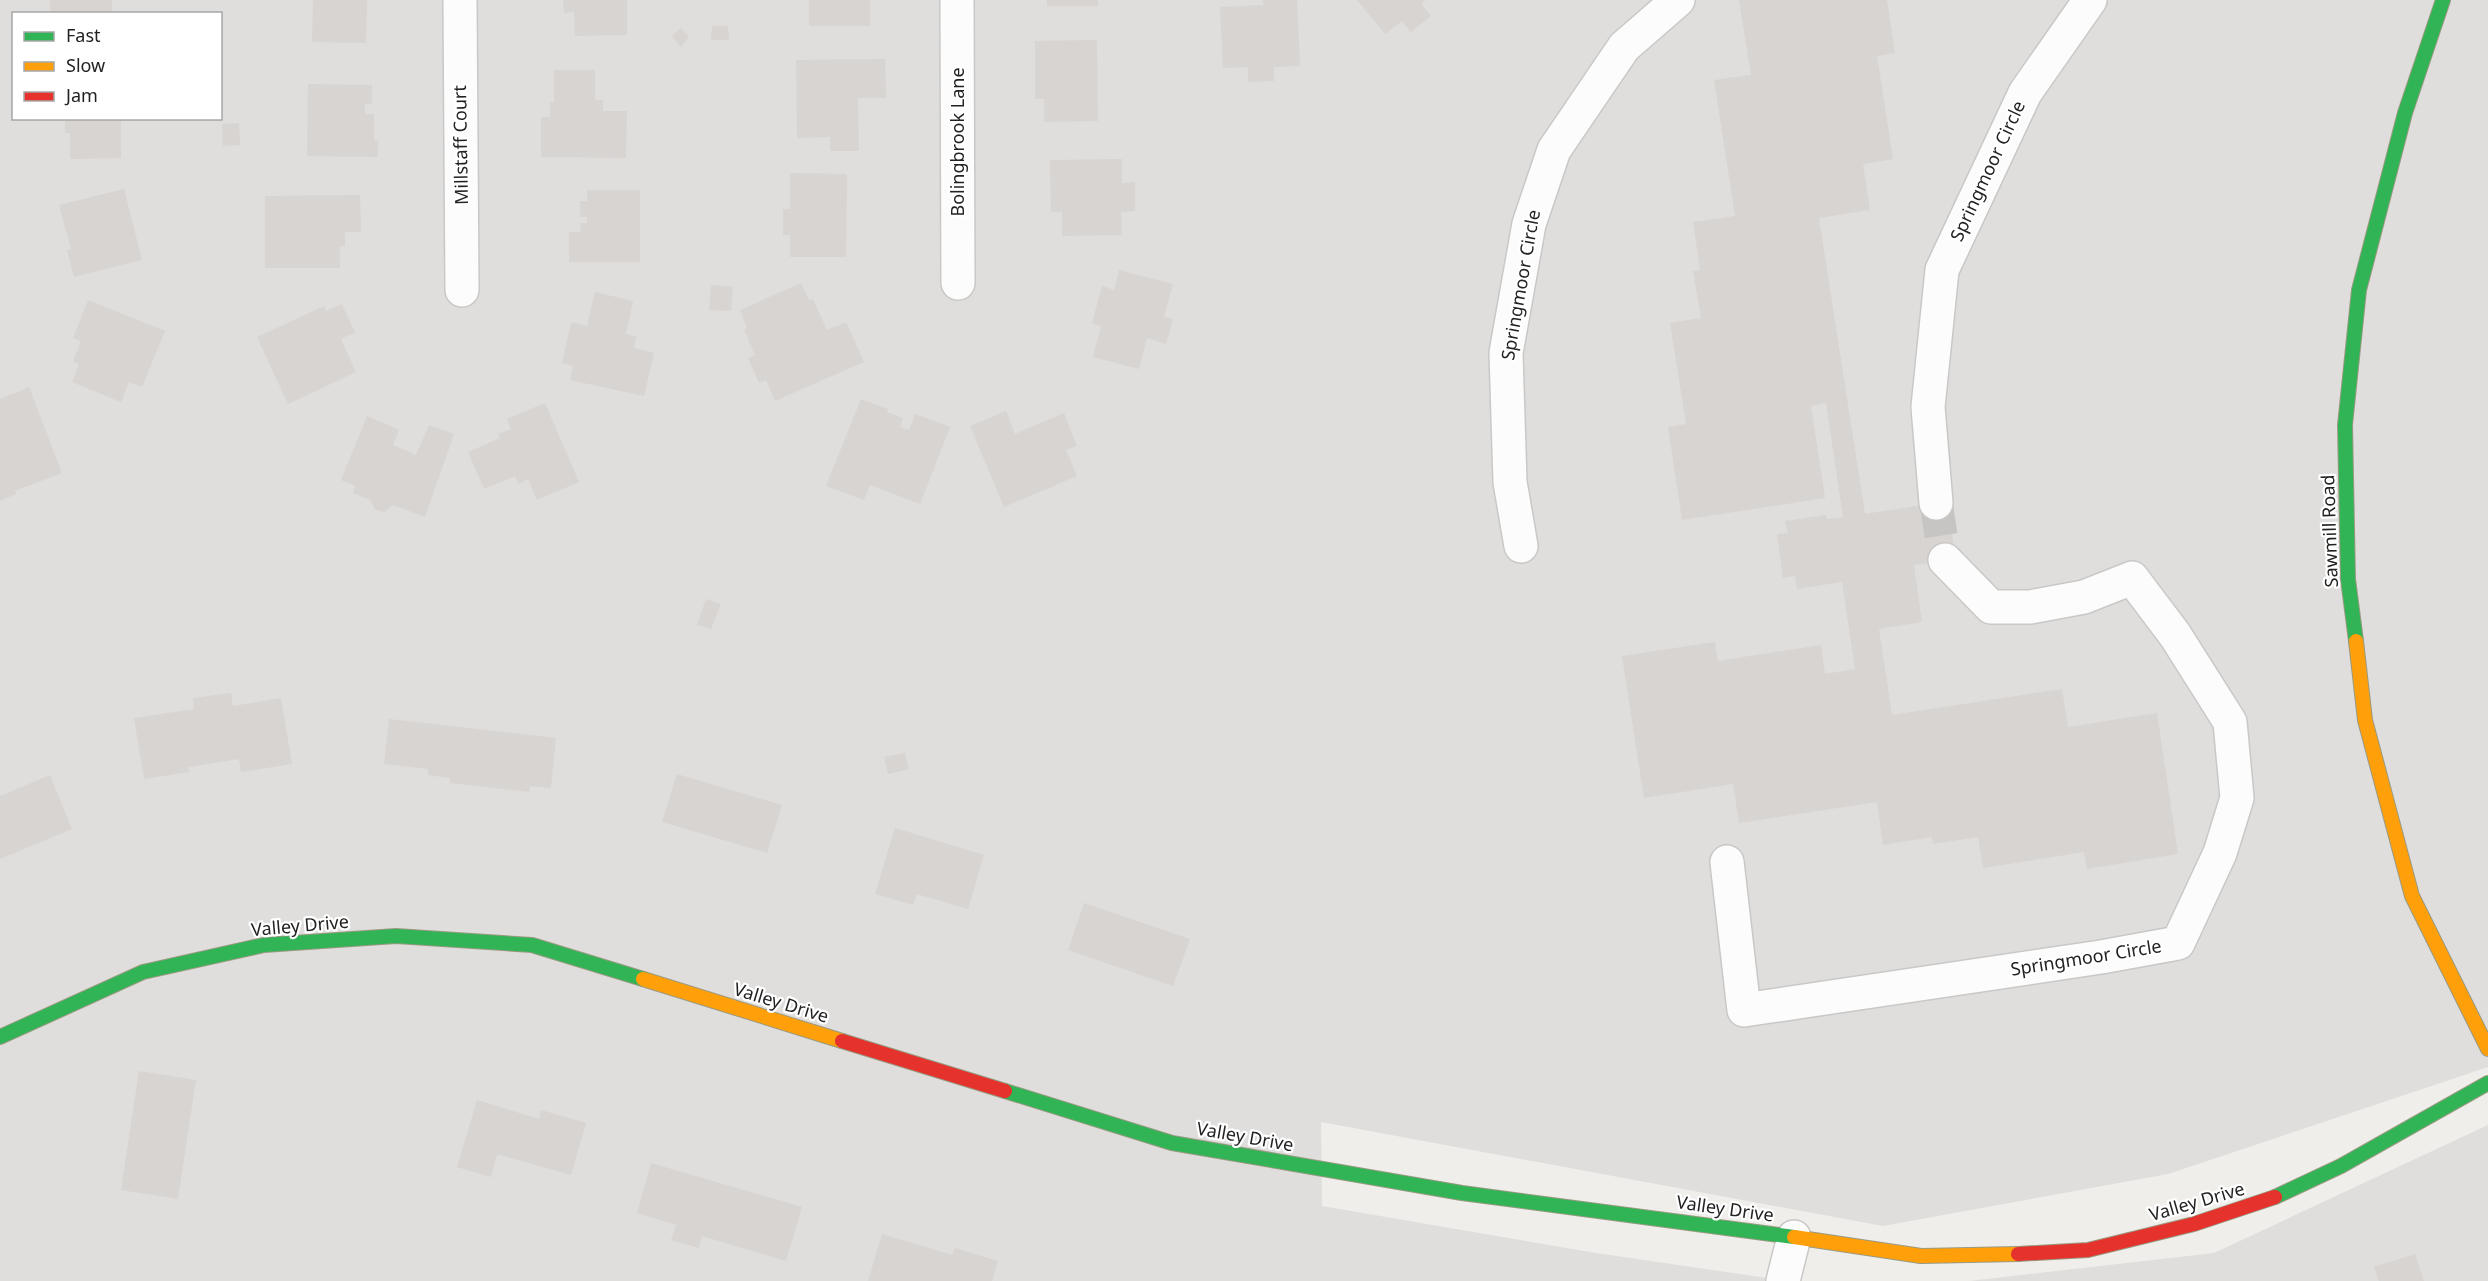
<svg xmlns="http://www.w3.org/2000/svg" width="2488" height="1281" font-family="'Noto Sans',sans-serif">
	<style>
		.residential { fill: #dfdedc; fill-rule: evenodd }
		.building { fill: #d7d4d2 }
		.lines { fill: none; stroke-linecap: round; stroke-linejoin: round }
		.street-tunnel { stroke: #c7c5c3; stroke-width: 33; stroke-dasharray: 33 16; stroke-linecap: butt }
		.street-casing { stroke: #c9c8c7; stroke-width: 36 }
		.fast-casing { stroke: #999a82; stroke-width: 16 }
		.slow-casing { stroke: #999a82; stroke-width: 16 }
		.jam-casing { stroke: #999a82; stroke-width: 16 }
		.street { stroke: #fdfcfc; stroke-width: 33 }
		.fast { stroke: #30b455; stroke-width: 14 }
		.slow { stroke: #ff9f0a; stroke-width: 14 }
		.jam { stroke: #e5322d; stroke-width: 14 }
		.labels { text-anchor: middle; stroke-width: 4.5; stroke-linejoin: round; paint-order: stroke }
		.street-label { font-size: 18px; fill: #222; stroke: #fff }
	</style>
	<rect width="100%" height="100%" fill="#f0eeeb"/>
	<path class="residential" d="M0,0H2488V1067L2168,1174L1883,1226L1321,1122L1322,1206L1596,1253L1788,1281H0ZM14,14H220V118H14Z
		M2488,1125V1281H1969L2214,1253Z"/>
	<path class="building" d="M50,0H112V14H50Z
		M313,0H367L366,43L312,42Z
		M563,0H627V35L575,36L574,12L564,13Z
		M809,0H870V26H809Z
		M1047,0H1098V6H1047Z
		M1263,0H1297L1300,66L1274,67V81L1248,82V67L1223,68L1220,7L1263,5Z
		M1357,0H1426L1421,4L1431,16L1411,32L1402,21L1385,34Z
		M1739,0H1887L1895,53L1877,56L1893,159L1863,164L1870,210L1819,218L1865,514L1947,501L1956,559L1914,565L1922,622L1879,629L1892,715L2062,689L2068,727L2157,713L2178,854L2087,869L2084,852L1983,868L1978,837L1933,844L1932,837L1883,845L1877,802L1739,823L1733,784L1644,798L1622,656L1715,642L1718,661L1821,645L1825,674L1855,669L1842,582L1797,589L1795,576L1783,578L1777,534L1788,533L1785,521L1826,515L1827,519L1843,517L1826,403L1811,406L1825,498L1682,520L1668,427L1686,424L1670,323L1701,318L1693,271L1700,270L1693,222L1735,216L1714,80L1751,75Z
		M712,26H728L729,40H711Z
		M681,28L689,37L681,47L672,36Z
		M1097,40L1098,121L1044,122V99H1035V41Z
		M885,59L886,98H858L859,151H830V137L797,138L796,60Z
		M554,70H595V100H603V111H627L626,158L541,157V117H550V102H554Z
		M308,84L372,85V104H365V114H374V140L378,141V157L307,156Z
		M65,118H121V158L70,159V133H65Z
		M239,123L240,145L223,146L222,124Z
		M1122,159V183L1135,182V211L1121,212L1122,235L1062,236V212H1051L1050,160Z
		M790,173L847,174L846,257H790V235H783V209H790Z
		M124,189L142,260L74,277L67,250L71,249L59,205Z
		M587,190H640V262H569V232H580L581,223H587V217H580V201H587Z
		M360,195L361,232H345V246H340V268H265V196Z
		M1119,270L1173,284L1164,317L1173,319L1166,344L1147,338L1139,369L1093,357L1101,326L1092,323L1102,286L1114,290Z
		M801,283L809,300L813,299L827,330L846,322L864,362L775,401L766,380L759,383L748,358L755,355L744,330L747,328L740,310Z
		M711,285L733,287L731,311L709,310Z
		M595,292L633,301L626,334L636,336L634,348L654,353L644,396L570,380L573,366L562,363L571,322L587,326Z
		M88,300L165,331L142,387L129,382L121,402L72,382L79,364L73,361L81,341L73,338Z
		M342,304L355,332L341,339L356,372L288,404L257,337L324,306L326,311Z
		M29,387L62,473L15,491L16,494L0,501V399Z
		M861,399L888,409L887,412L903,418L900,427L909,430L915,414L950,427L920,504L870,485L864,500L826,486Z
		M545,403L579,482L537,500L528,479L519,484L515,476L484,489L468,452L500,438L498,434L511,429L507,419Z
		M1006,411L1015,434L1064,413L1077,446L1066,450L1077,476L1004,507L970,426Z
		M367,416L399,430L393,445L416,455L429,425L454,434L425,517L393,505L384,512L375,509L370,500L353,493L355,486L341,480Z
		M706,599L721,604L711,629L697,625Z
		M231,693L233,706L281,698L292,764L241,772L239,759L188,767L189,772L144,779L134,718L194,709L193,698Z
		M389,719L556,738L551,788L530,786L529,792L450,783V778L428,775V769L384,764Z
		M905,753L909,769L888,774L884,757Z
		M677,774L782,805L767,853L662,822Z
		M50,775L72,829L0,859V796Z
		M895,828L984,855L968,909L917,894L913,905L875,894Z
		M1084,903L1190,939L1173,986L1068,950Z
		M139,1071L196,1080L178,1199L121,1190Z
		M477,1100L539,1119L541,1110L586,1123L571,1175L497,1154L491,1177L457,1167Z
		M651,1163L802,1207L786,1261L702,1236L699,1248L671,1240L676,1225L637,1213Z
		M882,1234L952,1255L955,1248L998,1261L992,1281H868Z
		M2415,1254L2424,1281H2379L2374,1267Z"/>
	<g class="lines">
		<path class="street-tunnel" d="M1936,503L1945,560"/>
		<defs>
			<path id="street" d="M460,0L462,290
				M957,0L958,283
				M1936,503L1928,407L1942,270L2025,93L2090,0
				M1521,546L1510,482L1506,353L1529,224L1554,150L1624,47L1678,0
				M1727,862L1744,1010L2101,957L2178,943L2220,853L2237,798L2230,722L2175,635L2132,578L2084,597L2030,607H1991L1945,560
				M1783,1281L1794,1237"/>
			<path id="fast" d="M2356,641L2348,579L2345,425L2359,290L2405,113L2443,0
				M0,1037L143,972L264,945L396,936L532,945L643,979
				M1005,1091L1172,1143L1462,1193L1794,1237
				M2275,1197L2341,1166L2488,1083"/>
			<path id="slow" d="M2356,641L2365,720L2412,896L2488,1049
				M643,979L842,1041
				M1794,1237L1921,1256L2018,1254"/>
			<path id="jam" d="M842,1041L1005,1091
				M2018,1254L2088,1250L2194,1224L2275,1197"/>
		</defs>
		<use href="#street" class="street-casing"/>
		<use href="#fast" class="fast-casing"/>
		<use href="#slow" class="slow-casing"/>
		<use href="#jam" class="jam-casing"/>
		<use href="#street" class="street"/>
		<use href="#fast" class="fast"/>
		<use href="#slow" class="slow"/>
		<use href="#jam" class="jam"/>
	</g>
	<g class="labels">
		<g class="street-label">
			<text transform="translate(958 142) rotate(-90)" y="6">Bolingbrook Lane</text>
			<text transform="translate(461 145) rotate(-91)" y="6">Millstaff Court</text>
			<text transform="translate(1988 171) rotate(-65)" y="6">Springmoor Circle</text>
			<text transform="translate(1521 285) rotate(-80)" y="6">Springmoor Circle</text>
			<text transform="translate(2330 531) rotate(-92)" y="6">Sawmill Road</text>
			<text transform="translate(300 926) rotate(-5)" y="6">Valley Drive</text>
			<text transform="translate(2086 958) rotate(-9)" y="6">Springmoor Circle</text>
			<text transform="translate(781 1003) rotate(17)" y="6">Valley Drive</text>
			<text transform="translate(1245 1137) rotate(10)" y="6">Valley Drive</text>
			<text transform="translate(2197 1202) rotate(-16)" y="6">Valley Drive</text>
			<text transform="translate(1725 1209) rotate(8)" y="6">Valley Drive</text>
		</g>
	</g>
	<rect x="12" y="12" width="210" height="108" fill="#ffffff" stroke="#a7a7a7" stroke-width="1.5"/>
	<rect x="24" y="32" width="30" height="9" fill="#30b455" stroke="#a7a7a7" stroke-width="1.5"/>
	<text x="66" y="42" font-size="18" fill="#222222">Fast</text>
	<rect x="24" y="62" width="30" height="9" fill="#ff9f0a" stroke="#a7a7a7" stroke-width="1.5"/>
	<text x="66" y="72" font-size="18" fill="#222222">Slow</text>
	<rect x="24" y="92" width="30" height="9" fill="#e5322d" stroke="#a7a7a7" stroke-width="1.5"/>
	<text x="66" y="102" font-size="18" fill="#222222">Jam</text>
</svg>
